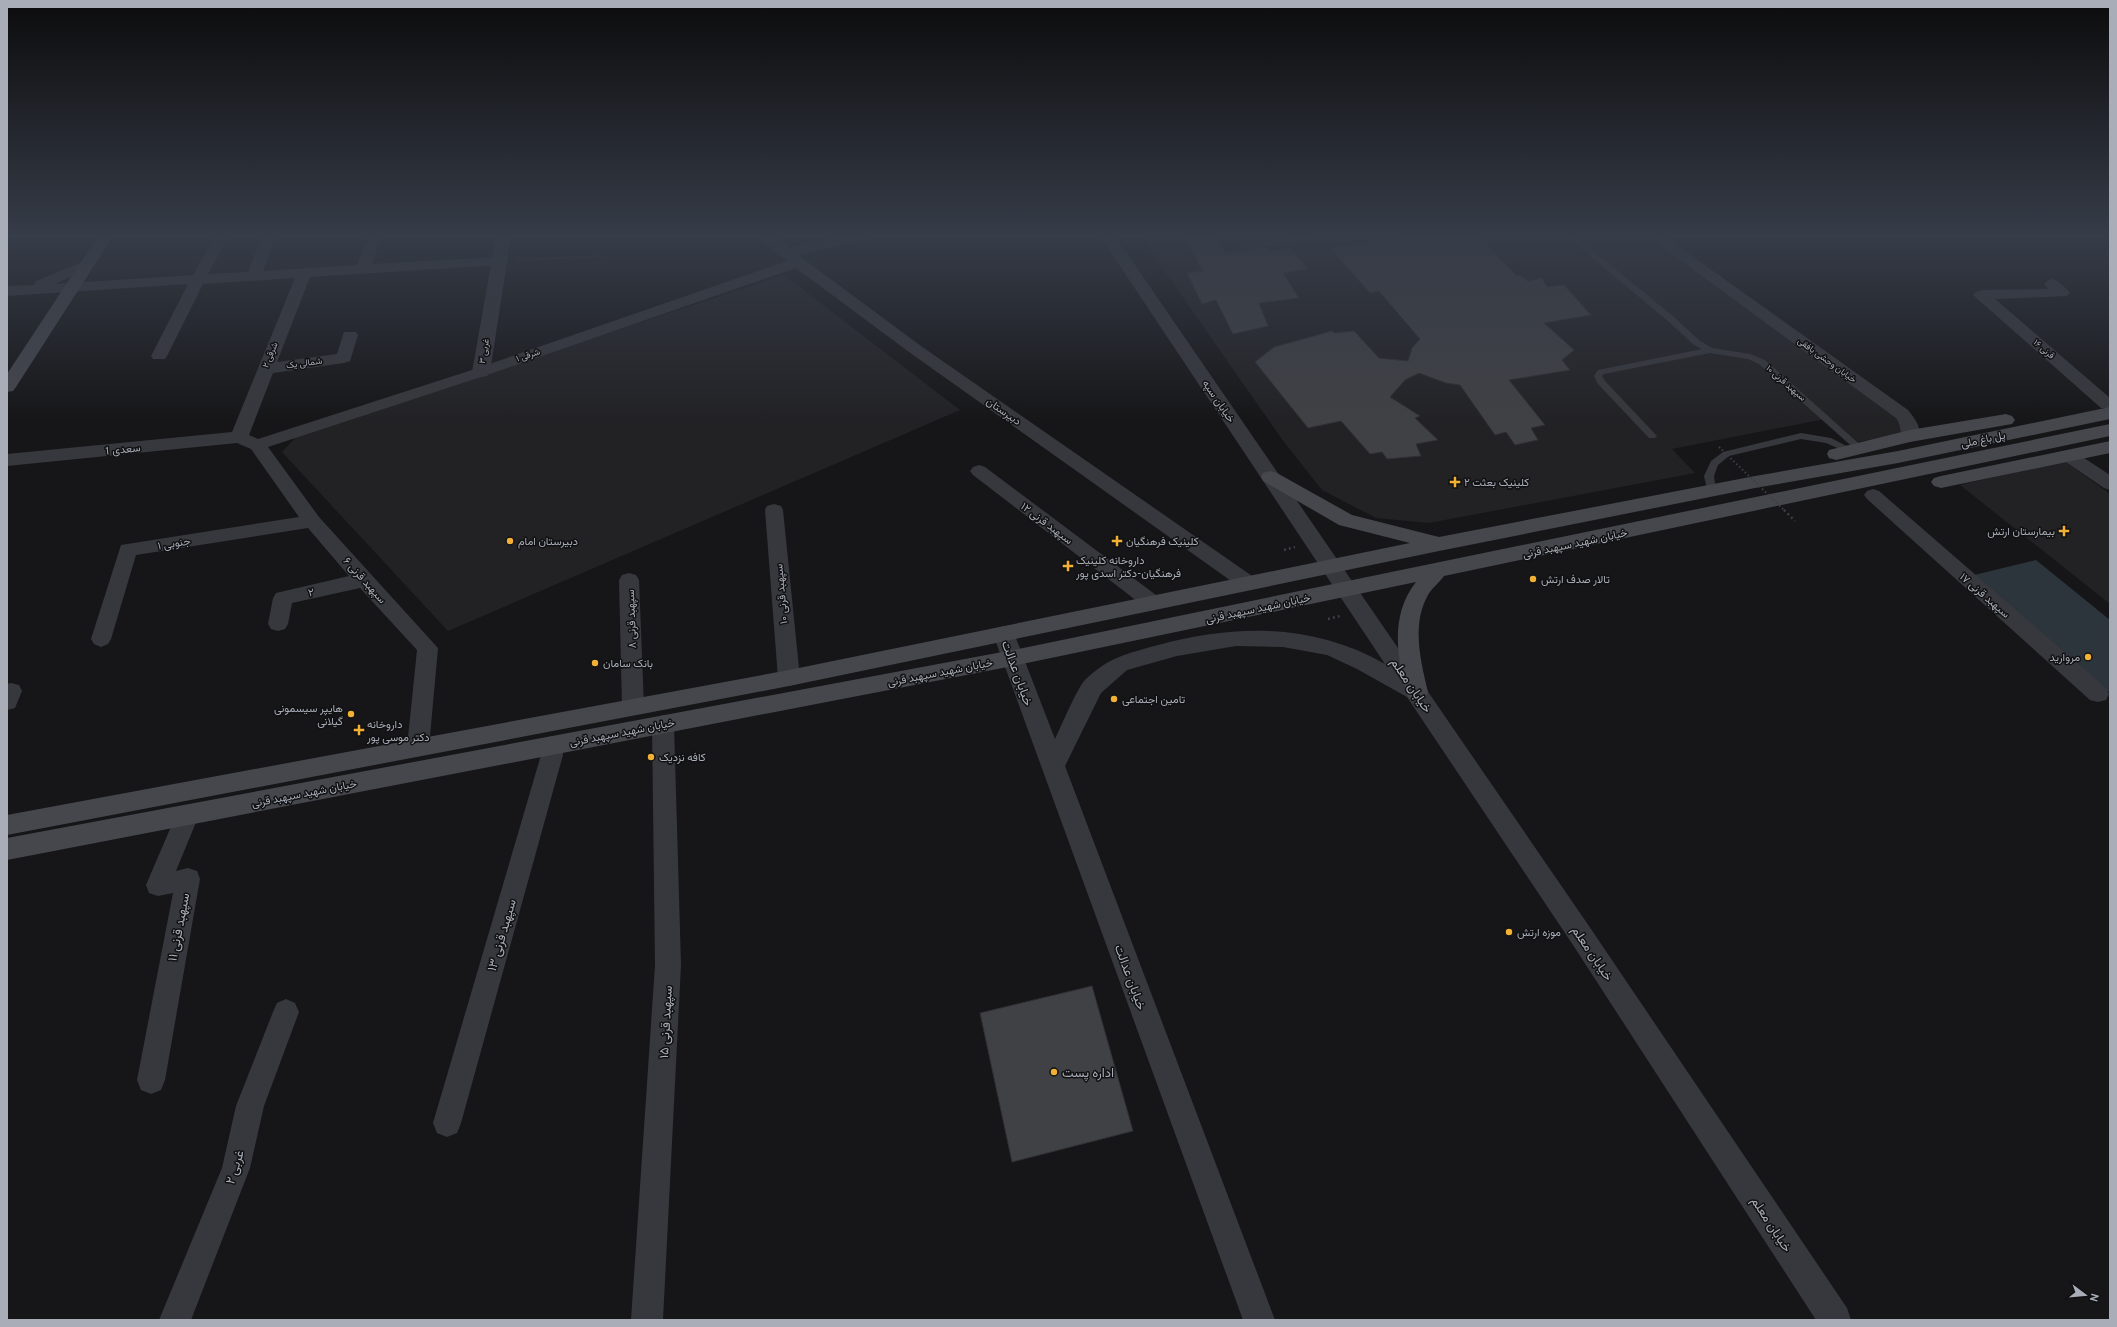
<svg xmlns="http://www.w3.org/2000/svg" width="2117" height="1327" font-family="Overpass,Vazirmatn,sans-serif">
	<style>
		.built { fill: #222225 }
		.water { fill: #2c353c }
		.building { fill: #404145; stroke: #303034 }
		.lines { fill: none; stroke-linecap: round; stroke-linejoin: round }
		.path-far1 { stroke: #3d3f44; stroke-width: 2; stroke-dasharray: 1.5 2.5; stroke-linecap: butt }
		.path { stroke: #3d3f44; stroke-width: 2.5; stroke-dasharray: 2 3; stroke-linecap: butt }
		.service { fill: #37383d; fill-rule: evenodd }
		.minor { fill: #37383d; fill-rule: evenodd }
		.tertiary { fill: #37383d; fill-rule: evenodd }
		.secondary { fill: #45474d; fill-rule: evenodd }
		.path-bridge-far1 { stroke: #3d3f44; stroke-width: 2; stroke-dasharray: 1.5 2.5; stroke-linecap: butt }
		.path-bridge { stroke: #3d3f44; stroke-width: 2.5; stroke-dasharray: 2 3; stroke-linecap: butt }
		.poi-dot { fill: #f2b134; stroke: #111113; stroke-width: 1.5 }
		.labels { text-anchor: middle; stroke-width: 3; stroke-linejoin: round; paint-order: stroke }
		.far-street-label { font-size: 9px; fill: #a8adb8; stroke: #111113 }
		.street-label { font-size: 11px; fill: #a8adb8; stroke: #111113 }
		.poi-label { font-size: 11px; fill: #a8adb8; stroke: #111113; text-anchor: start }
		.near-street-label { font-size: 13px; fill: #a8adb8; stroke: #111113 }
		.near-poi-label { font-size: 13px; fill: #a8adb8; stroke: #111113; text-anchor: start }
	</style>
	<rect width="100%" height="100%" fill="#161618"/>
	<path class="built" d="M1140,236H1646L1894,414L1904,433L1858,442L1830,418L1672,449L1695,473L1429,523L1376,518L1322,490L1281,438Z
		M784,275L960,410L448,631L282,452L297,436Z
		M2065,461L2110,494V604L1960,485Z"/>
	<path class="water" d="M2036,560L2110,620V693L1970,576Z"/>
	<path class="building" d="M1183,236H1216L1226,253L1267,247L1271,251L1290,247L1308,269L1283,273L1299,298L1259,303L1268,326L1233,334L1216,300L1202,304L1187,273L1203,271Z
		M1422,236H1478L1516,275H1519L1528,281L1542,278L1547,287L1564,285L1591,315L1544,323L1574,350L1562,360L1570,370L1509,380L1545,425L1531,428L1538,440L1515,445L1506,432L1495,435L1460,385L1446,383L1419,373L1405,380L1390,397L1420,416L1415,418L1438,440L1416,444L1421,456L1387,459L1382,452L1370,454L1341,421L1308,428L1255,362L1274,347L1332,331L1334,333L1354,331L1379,358L1408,361L1412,348L1420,339L1379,291L1370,293L1330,248Z
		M1092,986L1133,1131L1012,1162L980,1013Z"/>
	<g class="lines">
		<path class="path-far1" d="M517,260L602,256"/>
		<path class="path" d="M1284,550L1295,547
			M1328,619L1340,616"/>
		<path class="service" d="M1306,236H1328L1324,238L1245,249L1241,247L1245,245Z
			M1566,236H1575L1674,317L1700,341L1712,348L1750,354L1765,360L1863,447V451H1857L1759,364L1748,359L1710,353L1604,374L1602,376L1605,381L1657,436L1655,438H1649L1598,384L1594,376L1598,370L1702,349L1694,345L1668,321Z
			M1801,433L1831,438L1856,451L1851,454L1826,443L1801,439L1729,456L1718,465L1714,476L1716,491L1714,493H1708L1704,476L1711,461L1723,452Z"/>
		<path class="minor" d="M215,236H227L228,238L208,274L248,272L262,236H276L263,271L357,265L368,236H382L372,264L499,257L504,258L506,261L504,264L499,265L310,277L277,362L337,354L344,332H356L358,335L350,361L344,363L273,373L249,435L258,439L475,369L787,261L756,236H772L789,248L843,236H871L869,239L798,255L921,346L1255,578L1258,583L1255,588L1248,590L1241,588L909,352L796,268L487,375L268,447L319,517L438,648L429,747L426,753L418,756L410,753L407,747L417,650L360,588L292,603L288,624L285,629L278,631L271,629L268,624L273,598L276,593L349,576L308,528L136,555L111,639L108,644L101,647L94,644L91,639L121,545L299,517L251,449L237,443L7,466V454L232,432L295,278L203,284L167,356L165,359H153L151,356L188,284L7,296V286L34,285L36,281L89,259L94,260L96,263L94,266L55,284L193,275Z
			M2052,279C2059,281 2065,287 2070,293L2067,296L1995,299L2110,398V408H2101L1973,295L1976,292L1981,290L2048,289L2044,284L2047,281Z
			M2069,450L2075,452L2110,475V490L2104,488L2063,460L2060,456L2063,452Z
			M979,465L985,467L1160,598L1163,603L1160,608L1153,610L1146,608L973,475L970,471L973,467Z
			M1873,489L1879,491L2106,688L2109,694L2106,700L2098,702L2090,700L1867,499L1864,495L1867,491Z
			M774,504L781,506L783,510L800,678L797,684L789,686L781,684L778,678L765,510L767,506Z
			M629,573L636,575L639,580L644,707L641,713L633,715L625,713L622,707L619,580L622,575Z
			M11,683L19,685L22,691L15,708L7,710V684Z
			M663,715L671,718L674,724L681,965L663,1320H631L655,965L652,724L655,718Z
			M552,736L560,739L563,745V755L461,1123L457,1133L447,1137L437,1133L433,1123L541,755V745L544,739Z
			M187,805L195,808L199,815L176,871L188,868L197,871L200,879L165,1080L161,1090L151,1094L141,1090L137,1080L173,893L158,896L149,893L146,885L179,808Z
			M286,999L295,1003L299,1012L264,1106L250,1168L191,1320H159L222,1168L236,1106L273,1012L277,1003Z"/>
		<path class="tertiary" d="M496,236H511L490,372L487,376L481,377L475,376L472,372Z
			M1100,236H1115L1591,929L1847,1308L1851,1320H1816L1573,945L1407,697L1357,669L1327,655L1283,647L1236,646L1177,656L1127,670L1101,693L1065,766L1275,1320H1243L993,634L996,628L1004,626L1012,628L1055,739C1061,727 1077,688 1085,680C1110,656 1127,654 1158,645C1236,624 1313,623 1385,664Z
			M1647,236H1664L1908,410C1915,419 1924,429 1916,440L1910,442L1904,440C1899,433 1902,426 1896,418Z"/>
		<path class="secondary" d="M98,236H113L16,387L13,391L7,392V374Z
			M2110,407V419L1898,463L1755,488L1439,551L789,686L7,835V815L789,670L1410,543L1339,525L1263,481L1261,477L1263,473L1270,471L1277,473L1352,515L1439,537L1755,476L1898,451Z
			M2006,414L2012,416L2015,420L2012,424L1910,442L1836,460L1829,458L1827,454L1829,450L1910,430Z
			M2110,424V436L1444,576C1439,583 1432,588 1428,595C1411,625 1421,662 1428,692L1425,698L1417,701L1409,698L1406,692C1397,655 1390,615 1416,582L1013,666L7,860V838L1013,650Z
			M2110,441V453L1941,488L1934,486L1931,482L1934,478L1941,476Z"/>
		<path class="path-bridge-far1" d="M1719,447L1785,511"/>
		<path class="path-bridge" d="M1784,510L1795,521"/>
	</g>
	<linearGradient id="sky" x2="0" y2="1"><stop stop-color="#0c0c0d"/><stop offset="0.56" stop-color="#363c48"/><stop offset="1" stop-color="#363c48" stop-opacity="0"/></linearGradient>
	<rect width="2117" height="422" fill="url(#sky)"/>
	<g class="poi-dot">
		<path d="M1453 476h4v4h4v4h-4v4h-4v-4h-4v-4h4z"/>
		<path d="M2062 525h4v4h4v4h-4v4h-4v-4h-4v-4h4z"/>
		<circle cx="510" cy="541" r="4"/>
		<path d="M1115 535h4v4h4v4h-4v4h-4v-4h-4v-4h4z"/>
		<path d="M1066 560h4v4h4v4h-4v4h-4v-4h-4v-4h4z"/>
		<circle cx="1533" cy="579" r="4"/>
		<circle cx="2088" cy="657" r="4"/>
		<circle cx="595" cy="663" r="4"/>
		<circle cx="1114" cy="699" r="4"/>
		<circle cx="351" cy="714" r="4"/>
		<path d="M357 724h4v4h4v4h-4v4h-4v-4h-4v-4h4z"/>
		<circle cx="651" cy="757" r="4"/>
		<circle cx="1509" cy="932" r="4"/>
		<circle cx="1054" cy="1072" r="4"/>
	</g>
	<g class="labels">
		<g class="far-street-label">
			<text transform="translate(2044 349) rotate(41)" y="3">قرنی ۱۶</text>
			<text transform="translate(484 351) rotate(-80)" y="3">۳ غربی</text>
			<text transform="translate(270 355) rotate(-68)" y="3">شرقی ۲</text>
			<text transform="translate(528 355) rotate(-19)" y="3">شرقی ۱</text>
			<text transform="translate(1827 360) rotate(36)" y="3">خیابان وحشی بافقی</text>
			<text transform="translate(304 363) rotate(-8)" y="3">شمالی یک</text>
			<text transform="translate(1786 383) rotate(41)" y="3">سپهبد قرنی ۱۰</text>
		</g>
		<g class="street-label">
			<text transform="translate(1219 401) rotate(56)" y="4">خیابان سپه</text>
			<text transform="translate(1004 411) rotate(35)" y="4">دبیرستان</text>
			<text transform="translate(1983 439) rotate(-12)" y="4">پل باغ ملی</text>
			<text transform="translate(123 449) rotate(-6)" y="4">سعدی 1</text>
			<text transform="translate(1047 523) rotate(37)" y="4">سپهبد قرنی ۱۲</text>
			<text transform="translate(174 543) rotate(-9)" y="4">۱ جنوبی</text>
			<text transform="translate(1575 543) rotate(-12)" y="4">خیابان شهید سپهبد قرنی</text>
			<text transform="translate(365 580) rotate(48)" y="4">سپهبد قرنی ۶</text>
			<text transform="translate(311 592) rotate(-12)" y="4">۲</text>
			<text transform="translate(781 594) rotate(-95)" y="4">سپهبد قرنی ۱۰</text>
			<text transform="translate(1985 595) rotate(41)" y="4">سپهبد قرنی ۱۷</text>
			<text transform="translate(1258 608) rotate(-12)" y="4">خیابان شهید سپهبد قرنی</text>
			<text transform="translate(631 619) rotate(-92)" y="4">سپهبد قرنی ۸</text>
			<text transform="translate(940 672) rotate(-11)" y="4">خیابان شهید سپهبد قرنی</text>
			<text transform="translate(622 732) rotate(-11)" y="4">خیابان شهید سپهبد قرنی</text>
			<text transform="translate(304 793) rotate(-11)" y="4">خیابان شهید سپهبد قرنی</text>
		</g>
		<g class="poi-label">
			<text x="1464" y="486">کلینیک بعثت ۲</text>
			<text x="2055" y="535" text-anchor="end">بیمارستان ارتش</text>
			<text x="518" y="545">دبیرستان امام</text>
			<text x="1126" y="545">کلینیک فرهنگیان</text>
			<text x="1076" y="564">داروخانه کلینیک<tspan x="1076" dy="13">فرهنگیان-دکتر اسدی پور</tspan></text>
			<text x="1541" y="583">تالار صدف ارتش</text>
			<text x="2080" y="661" text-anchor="end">مروارید</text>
			<text x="603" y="667">بانک سامان</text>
			<text x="1122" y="703">تامین اجتماعی</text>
			<text x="343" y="712" text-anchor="end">هایپر سیسمونی<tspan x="343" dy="13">گیلانی</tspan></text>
			<text x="367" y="728">داروخانه<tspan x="367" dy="13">دکتر موسی پور</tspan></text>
			<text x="659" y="761">کافه نزدیک</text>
			<text x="1517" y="936">موزه ارتش</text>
		</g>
		<g class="near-street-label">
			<text transform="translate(1018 673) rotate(70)" y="5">خیابان عدالت</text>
			<text transform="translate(1412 685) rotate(56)" y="5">خیابان معلم</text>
			<text transform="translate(178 927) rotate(-79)" y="5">سپهبد قرنی ۱۱</text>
			<text transform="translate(501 935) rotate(-74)" y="5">سپهبد قرنی ۱۳</text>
			<text transform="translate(1593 953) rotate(56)" y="5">خیابان معلم</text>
			<text transform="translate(1131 977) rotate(70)" y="5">خیابان عدالت</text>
			<text transform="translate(665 1022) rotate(-87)" y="5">سپهبد قرنی ۱۵</text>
			<text transform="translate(234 1167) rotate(-73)" y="5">غربی ۲</text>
			<text transform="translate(1772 1224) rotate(57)" y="5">خیابان معلم</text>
		</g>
		<g class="near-poi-label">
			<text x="1062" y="1077">اداره پست</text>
		</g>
	</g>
	<rect width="2117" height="1327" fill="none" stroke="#a8adb8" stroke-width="16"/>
	<g transform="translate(2085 1295) rotate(106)" stroke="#111113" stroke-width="3" paint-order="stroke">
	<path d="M0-3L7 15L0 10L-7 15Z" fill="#a8adb8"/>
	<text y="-6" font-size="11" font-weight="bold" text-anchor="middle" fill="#a8adb8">N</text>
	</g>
</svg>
